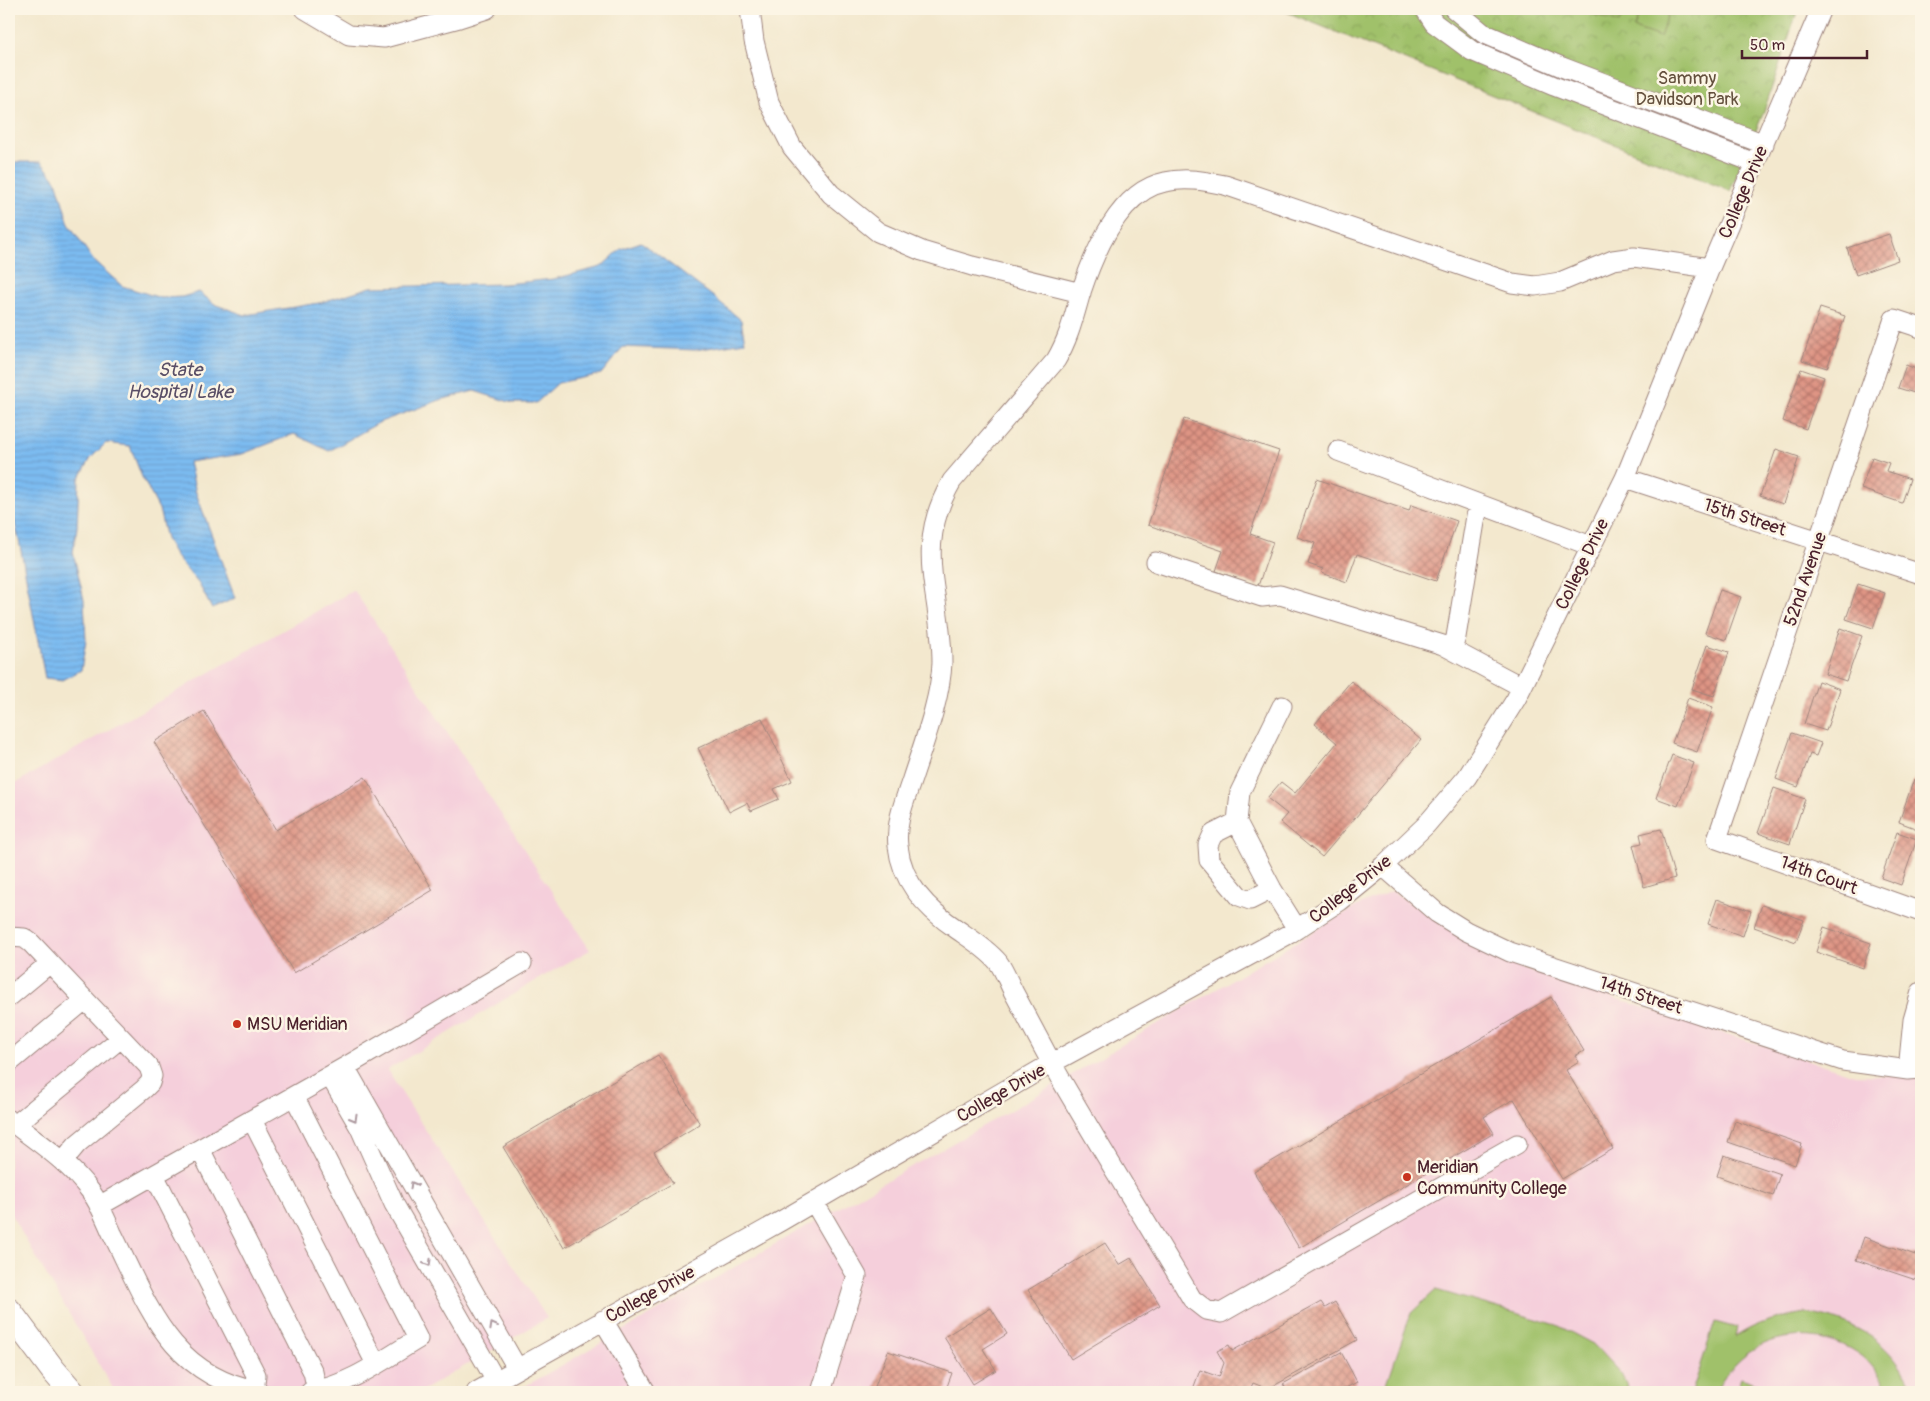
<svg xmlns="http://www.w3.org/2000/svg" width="1930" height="1401" font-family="Pangolin,sans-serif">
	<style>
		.built { fill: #f5cfdb }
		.park { fill: url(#park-crowns); stroke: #75704a }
		.pitch { fill: #a0c16a; stroke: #75704a }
		.water { fill: url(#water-rules); stroke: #636d8e }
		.building { fill: url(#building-cross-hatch) }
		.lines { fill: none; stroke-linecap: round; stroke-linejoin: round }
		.minor-casing { stroke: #9e847c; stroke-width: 21 }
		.major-casing { stroke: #9e847c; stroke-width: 27 }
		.minor { stroke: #fff; stroke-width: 19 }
		.major { stroke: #fff; stroke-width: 25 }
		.oneway { stroke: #ae9aa0 }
		.poi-dot { fill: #c8321e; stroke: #fcf5e5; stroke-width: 2 }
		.labels { text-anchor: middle; stroke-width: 5; stroke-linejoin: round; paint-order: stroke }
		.park-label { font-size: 18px; fill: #64503e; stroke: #fcf5e5 }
		.street-label { font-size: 18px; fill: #4a1f2b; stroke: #fcf5e5 }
		.poi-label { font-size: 18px; fill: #4a1f2b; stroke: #fcf5e5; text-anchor: start }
		.water-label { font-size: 19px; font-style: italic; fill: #594e66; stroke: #fcf5e5 }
	</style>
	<defs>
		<pattern id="park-crowns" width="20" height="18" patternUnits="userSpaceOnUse" patternTransform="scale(1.25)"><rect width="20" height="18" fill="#a0c16a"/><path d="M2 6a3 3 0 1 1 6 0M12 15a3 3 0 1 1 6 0" fill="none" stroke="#8ba55c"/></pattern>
		<pattern id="water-rules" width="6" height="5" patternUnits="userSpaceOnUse" patternTransform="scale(1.25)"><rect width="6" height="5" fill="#7cbbf0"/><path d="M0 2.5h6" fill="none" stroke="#6da0ce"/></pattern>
		<pattern id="building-cross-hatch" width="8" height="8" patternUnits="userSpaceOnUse" patternTransform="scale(1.25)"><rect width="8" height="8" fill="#de9484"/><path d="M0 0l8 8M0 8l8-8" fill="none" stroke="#b6786c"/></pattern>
	</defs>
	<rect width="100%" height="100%" fill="#fcf5e5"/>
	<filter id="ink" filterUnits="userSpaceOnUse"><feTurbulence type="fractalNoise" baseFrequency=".02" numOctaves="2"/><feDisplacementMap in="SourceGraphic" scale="10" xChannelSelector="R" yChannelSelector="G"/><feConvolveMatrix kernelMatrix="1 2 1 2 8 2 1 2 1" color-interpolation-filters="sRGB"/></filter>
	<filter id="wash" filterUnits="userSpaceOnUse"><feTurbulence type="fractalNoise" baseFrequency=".0096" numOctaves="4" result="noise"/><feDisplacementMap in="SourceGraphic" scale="20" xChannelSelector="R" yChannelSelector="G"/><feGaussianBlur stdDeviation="1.12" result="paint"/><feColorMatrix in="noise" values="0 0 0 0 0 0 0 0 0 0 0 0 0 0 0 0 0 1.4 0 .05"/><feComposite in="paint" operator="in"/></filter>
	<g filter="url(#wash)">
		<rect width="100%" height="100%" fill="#f3e8ce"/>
		<path class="built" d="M354,590L590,950L542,977L387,1070L547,1318L420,1392H115L9,1211V787Z
			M1392,891L1498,961L1855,1075L1921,1076V1392H515L1032,1098L1357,906Z"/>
		<path class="park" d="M1279,9H1798L1763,114L1730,191Z"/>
		<path class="pitch" d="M1595,9H1624L1619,23L1593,14Z
			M1641,9H1670L1660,37L1634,28Z
			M1436,1290L1557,1325L1593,1344L1621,1374L1630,1392H1384L1411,1313Z
			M1805,1313C1856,1321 1894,1342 1913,1392H1889C1884,1382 1878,1372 1870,1364C1839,1332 1782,1327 1747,1354C1733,1365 1724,1377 1715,1392H1692L1715,1322L1737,1328L1735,1337C1760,1321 1777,1318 1805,1313Z
			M1741,1378L1783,1392H1736Z"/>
		<path class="water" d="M9,162H41L56,180L69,224L93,260L122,286L161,298L182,297L199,292L216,305L245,315L319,303L371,287L504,284L554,279L601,267L621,249L641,242L715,298L741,320L745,342L695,350L623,347L601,374L558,383L536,403H513L474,391L440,400L380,422L329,451L294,434L242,454L189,462L196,493L235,598L212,609L199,584L177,558L166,539L159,509L142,477L130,446L106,443L91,458L79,479L77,527L73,552L84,600L86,641L81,670L63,680L45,678L19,540L9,499Z"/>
		<g id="blocks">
			<path class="building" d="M1889,234L1898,260L1856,275L1847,248Z
				M1820,308L1845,316L1827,368L1802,360Z
				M1906,365L1921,371V395L1898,388Z
				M1801,369L1824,377L1806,429L1783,421Z
				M1184,419L1279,451L1250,534L1273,542L1258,586L1216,571L1223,551L1148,525Z
				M1776,449L1799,457L1783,504L1760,496Z
				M1872,457L1889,463L1886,471L1910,479L1902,503L1861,489Z
				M1317,479L1409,511L1411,505L1457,521L1436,581L1357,554L1347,582L1322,573L1323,569L1308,564L1315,543L1297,537Z
				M1858,584L1885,593L1873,628L1846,619Z
				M1720,590L1741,597L1726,640L1705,633Z
				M1840,628L1862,636L1846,681L1825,674Z
				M1707,645L1729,652L1714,696L1692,689Z
				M1351,681L1421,740L1322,857L1280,822L1287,814L1267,798L1281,782L1295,793L1337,743L1315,724Z
				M1818,681L1840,689L1826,731L1804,724Z
				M1688,698L1713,707L1697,752L1672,743Z
				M204,711L276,830L365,777L433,890L294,973L154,742Z
				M762,718L792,781L774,789L779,799L751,811L747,803L729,812L698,748Z
				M1792,733L1821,743L1816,756L1810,754L1798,787L1776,779Z
				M1672,755L1694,763L1678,806L1656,798Z
				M1914,779L1921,782L1920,830L1899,822Z
				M1774,788L1805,799L1790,844L1758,833Z
				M1661,829L1675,878L1644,887L1633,845L1642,843L1640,834Z
				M1897,832L1917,839L1901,885L1881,878Z
				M1717,899L1751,911L1743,936L1708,924Z
				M1762,905L1804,920L1796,942L1754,927Z
				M1824,927L1871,943L1863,968L1816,952Z
				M1551,997L1584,1051L1575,1056L1579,1062L1566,1070L1613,1149L1562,1179L1514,1099L1484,1117L1494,1133L1299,1248L1254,1172Z
				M658,1055L700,1124L654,1152L673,1183L564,1248L503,1147Z
				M1735,1121L1802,1144L1795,1165L1728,1142Z
				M1724,1155L1780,1174L1773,1196L1717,1176Z
				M1864,1237L1921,1257V1264L1916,1280L1856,1260Z
				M1105,1243L1119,1265L1131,1258L1160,1305L1071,1359L1028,1290Z
				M1321,1302L1325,1308L1335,1302L1357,1340L1268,1389L1253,1383L1249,1392H1192L1200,1370L1219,1377L1224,1363L1217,1351L1229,1345L1232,1351Z
				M991,1308L1007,1334L983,1349L996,1370L973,1384L944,1337Z
				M888,1351L952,1373L945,1392H873Z
				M1341,1352L1357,1382L1338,1392H1288L1283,1384Z"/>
		</g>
	</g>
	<g filter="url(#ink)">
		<use href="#blocks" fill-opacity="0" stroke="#9e847c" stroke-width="1"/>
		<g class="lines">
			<defs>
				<path id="minor" d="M305,9L349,35L384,38L459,18L487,9
					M750,9L754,41L769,102L792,147L831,194L878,232L922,251L972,266L1081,293
					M1425,9L1434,23L1472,51L1554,86L1755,163
					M1454,9L1483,33L1562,67L1764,144
					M1921,328L1894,319L1717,839L1921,912
					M1338,451L1591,546
					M1625,478L1921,574
					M1156,562L1262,597L1280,595L1443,645L1522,687
					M1452,649L1456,637L1476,516L1481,505
					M1282,706L1240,792L1237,822L1272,889L1297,929
					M1237,822L1213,834L1208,845L1209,860L1239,896L1250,900L1272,889
					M1383,866L1437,913L1466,931L1510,952L1843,1061L1908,1070L1921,1069
					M9,937L24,938L31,943L149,1067L152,1076L150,1083L144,1089L77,1144L63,1161
					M9,997L50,963
					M9,1063L85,1000
					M345,1067L517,1368
					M1908,1070L1913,1020L1921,992
					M330,1076L360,1128L394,1204L496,1381
					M294,1096L418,1339C384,1359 350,1385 310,1392
					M9,1120C38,1142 69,1162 91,1192C100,1204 106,1220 112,1233C148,1305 169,1375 259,1392
					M252,1120L376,1364
					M15,1125L121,1038
					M1517,1144L1221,1313L1206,1310L1192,1299C1146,1221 1097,1143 1052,1064C1039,1040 1026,1015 1013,991C1008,981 1004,970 998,962C987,949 971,939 958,930C928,910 902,884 898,846C895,823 905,800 912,779C923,745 941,698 942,662C942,593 912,549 952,481L1056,360C1069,338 1074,316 1081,292C1094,253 1119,191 1165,182C1185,177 1205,181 1225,185L1512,283L1535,286L1560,282L1613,260L1634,257L1710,268
					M200,1149L313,1372L317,1391
					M154,1175L256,1375L254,1391
					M814,1202L857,1276L821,1392
					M99,1206L345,1067L522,963
					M603,1320L646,1392
					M476,1392L781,1221L1052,1063L1289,934L1340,901L1383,866L1426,825L1467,777L1516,699L1625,478L1710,268L1821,9"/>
				<path id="major" d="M9,1311L53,1370L72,1392"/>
			</defs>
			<use href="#minor" class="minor-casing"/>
			<use href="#major" class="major-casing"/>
			<use href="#minor" class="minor"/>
			<use href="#major" class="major"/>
		</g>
		<defs><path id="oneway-chevron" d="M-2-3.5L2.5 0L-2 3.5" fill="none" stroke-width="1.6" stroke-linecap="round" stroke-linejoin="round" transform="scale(1.25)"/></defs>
		<g class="oneway">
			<use href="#oneway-chevron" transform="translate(354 1118) rotate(60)"/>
			<use href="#oneway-chevron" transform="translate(413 1185) rotate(-120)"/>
			<use href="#oneway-chevron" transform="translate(428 1263) rotate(60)"/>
			<use href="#oneway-chevron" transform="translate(493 1326) rotate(-119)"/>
		</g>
	</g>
	<g class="poi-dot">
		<circle cx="237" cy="1024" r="5"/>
		<circle cx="1407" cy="1177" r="5"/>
	</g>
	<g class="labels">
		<g class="park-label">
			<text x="1687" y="84">Sammy<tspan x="1687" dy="21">Davidson Park</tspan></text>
		</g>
		<g class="street-label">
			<text transform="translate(1743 192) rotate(-67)" y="6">College Drive</text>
			<text transform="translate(1745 517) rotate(18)" y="6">15th Street</text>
			<text transform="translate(1582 564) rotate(-64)" y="6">College Drive</text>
			<text transform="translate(1805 579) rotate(-71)" y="6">52nd Avenue</text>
			<text transform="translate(1819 875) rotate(20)" y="6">14th Court</text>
			<text transform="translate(1350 889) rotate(-38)" y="6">College Drive</text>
			<text transform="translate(1641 995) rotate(18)" y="6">14th Street</text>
			<text transform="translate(1001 1093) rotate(-30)" y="6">College Drive</text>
			<text transform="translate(650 1294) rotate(-29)" y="6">College Drive</text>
		</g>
		<g class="poi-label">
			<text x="247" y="1030">MSU Meridian</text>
			<text x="1417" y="1173">Meridian<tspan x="1417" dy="21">Community College</tspan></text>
		</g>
		<g class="water-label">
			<text x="180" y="376">State<tspan x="180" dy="22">Hospital Lake</tspan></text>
		</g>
	</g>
	<rect width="1930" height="1401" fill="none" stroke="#fcf5e5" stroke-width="30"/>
	<path d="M1742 50v8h125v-8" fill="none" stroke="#4a1f2b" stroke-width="2.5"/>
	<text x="1750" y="50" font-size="15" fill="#4a1f2b" stroke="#fcf5e5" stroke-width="4" paint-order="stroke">50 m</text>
</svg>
